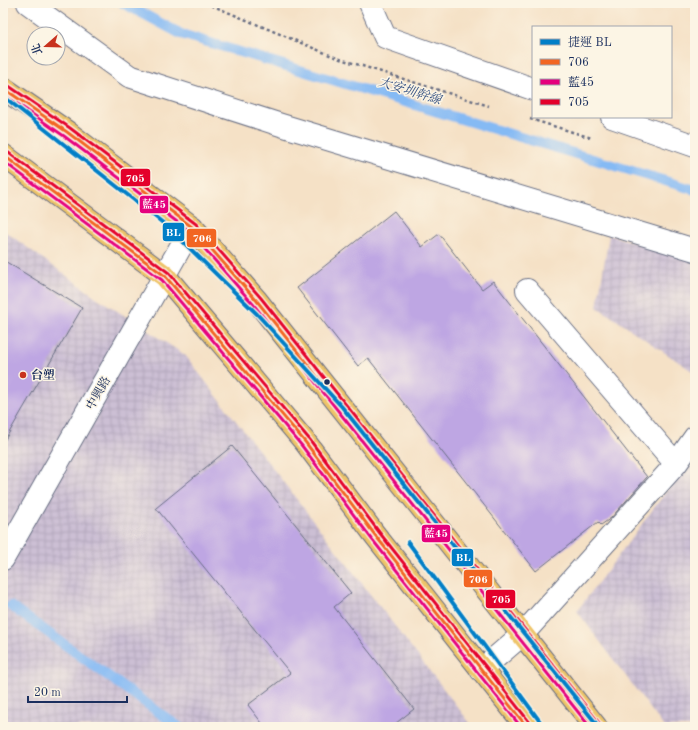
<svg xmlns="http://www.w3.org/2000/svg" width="698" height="730" font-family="'Old Standard TT','Noto Serif TC',serif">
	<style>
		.industrial { fill: url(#industrial-grid) }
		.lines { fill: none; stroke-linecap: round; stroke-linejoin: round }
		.stream { stroke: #85baf4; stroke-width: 10 }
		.building { fill: #bea6e3 }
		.minor-casing { stroke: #676d82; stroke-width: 24 }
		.major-casing { stroke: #676d82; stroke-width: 24 }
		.path { stroke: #676d82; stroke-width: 2.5; stroke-dasharray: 3 3; stroke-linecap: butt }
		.minor { stroke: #fff; stroke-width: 22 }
		.major { stroke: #eec469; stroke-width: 22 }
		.bus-1-casing { stroke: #fcf5e5; stroke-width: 6 }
		.bus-2-casing { stroke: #fcf5e5; stroke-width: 6 }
		.bus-3-casing { stroke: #fcf5e5; stroke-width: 6 }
		.bus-1 { stroke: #f26522; stroke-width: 3 }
		.bus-2 { stroke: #e5007d; stroke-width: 3 }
		.bus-3 { stroke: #e4002b; stroke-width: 3 }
		.metro-1-casing { stroke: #fcf5e5; stroke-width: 7 }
		.metro-1 { stroke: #007ec7; stroke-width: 4 }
		.poi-dot { fill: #c8321e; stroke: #fcf5e5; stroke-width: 1.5 }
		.bus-dot { fill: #1b2f5e; stroke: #fcf5e5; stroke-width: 1.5 }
		.labels { text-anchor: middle; stroke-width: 3; stroke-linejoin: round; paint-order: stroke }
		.poi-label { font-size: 12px; font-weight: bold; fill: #1b2f5e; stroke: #fcf5e5; text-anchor: start }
		.street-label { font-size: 12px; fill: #1b2f5e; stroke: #fcf5e5 }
		.water-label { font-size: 13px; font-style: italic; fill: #365284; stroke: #fcf5e5 }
		.line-badge { stroke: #fcf5e5; stroke-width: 1.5 }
		.badge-label { font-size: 11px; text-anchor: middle; font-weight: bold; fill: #fff }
	</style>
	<defs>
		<pattern id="industrial-grid" width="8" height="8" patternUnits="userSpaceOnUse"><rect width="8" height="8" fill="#ccbfd4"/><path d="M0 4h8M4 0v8" fill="none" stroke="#afa4b8"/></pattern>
	</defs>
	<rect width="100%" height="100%" fill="#fcf5e5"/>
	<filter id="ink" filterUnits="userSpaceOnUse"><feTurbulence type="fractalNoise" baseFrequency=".025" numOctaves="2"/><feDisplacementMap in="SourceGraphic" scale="8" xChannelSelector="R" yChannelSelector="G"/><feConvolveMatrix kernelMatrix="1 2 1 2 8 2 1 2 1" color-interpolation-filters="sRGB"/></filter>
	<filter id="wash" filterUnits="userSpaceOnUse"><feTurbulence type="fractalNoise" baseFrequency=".012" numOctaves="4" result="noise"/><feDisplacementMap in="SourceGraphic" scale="16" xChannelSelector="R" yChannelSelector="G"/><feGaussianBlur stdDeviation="0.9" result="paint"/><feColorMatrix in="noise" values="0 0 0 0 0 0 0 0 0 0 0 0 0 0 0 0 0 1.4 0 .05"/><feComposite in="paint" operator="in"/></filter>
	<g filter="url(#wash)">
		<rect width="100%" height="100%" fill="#f5e1c6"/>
		<path class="industrial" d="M3,230L96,297L185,355L473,727H3Z
			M609,235L695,260V373L597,307Z
			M695,453V727H664L577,611Z"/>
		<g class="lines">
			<path class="stream" d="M123,3L181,34L695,190
				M11,606L179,727"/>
		</g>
		<g id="blocks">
			<path class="building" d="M394,211L422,247L439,234L482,289L493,281L647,477L611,518L601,525L598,522L536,571L368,358L358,366L297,288Z
				M3,260L82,308L3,443Z
				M232,446L351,593L334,607L414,709L391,727H265L248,705L290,673L156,508Z"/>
		</g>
	</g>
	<g filter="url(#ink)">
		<use href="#blocks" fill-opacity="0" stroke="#676d82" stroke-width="1"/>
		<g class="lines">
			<defs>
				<path id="minor" d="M28,3L129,76L281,125L695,250
					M370,3L385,37L533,89
					M612,117L695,146
					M527,290L676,464
					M3,559L192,227
					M481,670L523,634L676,464L695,437"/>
				<path id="major" d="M3,88L67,132L192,227L257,301L596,727
					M3,155L165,276L306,443L375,535L527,727"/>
			</defs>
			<use href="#minor" class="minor-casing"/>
			<use href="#major" class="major-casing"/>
			<path class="path" d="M206,3L337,58L489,106
				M530,119L592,138"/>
			<use href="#minor" class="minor"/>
			<use href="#major" class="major"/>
			<defs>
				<path id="bus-1" d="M3,88L67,132L192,227L257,301L596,727
					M3,155L165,276L306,443L375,535L527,727"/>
				<path id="bus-2" d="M3,94L64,136L189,231L253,304L590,727
					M3,161L162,280L302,446L371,538L521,727"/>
				<path id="bus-3" d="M6,84L70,128L196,224L261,298L600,724
					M6,151L169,273L310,440L379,532L531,724"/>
			</defs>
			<use href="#bus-1" class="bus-1-casing"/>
			<use href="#bus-2" class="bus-2-casing"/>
			<use href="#bus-3" class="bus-3-casing"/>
			<use href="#bus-1" class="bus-1"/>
			<use href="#bus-2" class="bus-2"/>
			<use href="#bus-3" class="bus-3"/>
			<defs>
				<path id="metro-1" d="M3,96L168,227L257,314L342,407L599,727
					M408,542L544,727"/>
			</defs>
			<use href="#metro-1" class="metro-1-casing"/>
			<use href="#metro-1" class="metro-1"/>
		</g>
	</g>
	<circle class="poi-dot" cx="23" cy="375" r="4"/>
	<circle class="bus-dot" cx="327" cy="382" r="3.5"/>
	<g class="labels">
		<g class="poi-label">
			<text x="31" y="379">台塑</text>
		</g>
		<g class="street-label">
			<text transform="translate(98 393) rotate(-60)" y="4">中興路</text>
		</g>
		<g class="water-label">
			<text transform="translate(410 90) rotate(17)" y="5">大安圳幹線</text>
		</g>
	</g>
	<g class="line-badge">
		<rect x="120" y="168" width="31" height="19" rx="4" fill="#e4002b"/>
		<rect x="139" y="195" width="30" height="19" rx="4" fill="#e5007d"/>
		<rect x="162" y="222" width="23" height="20" rx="4" fill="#007ec7"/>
		<rect x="186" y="228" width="31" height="20" rx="4" fill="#f26522"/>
		<rect x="421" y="524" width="30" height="19" rx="4" fill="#e5007d"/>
		<rect x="451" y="548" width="23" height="19" rx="4" fill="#007ec7"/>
		<rect x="463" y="569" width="30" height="19" rx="4" fill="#f26522"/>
		<rect x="485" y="589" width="31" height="20" rx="4" fill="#e4002b"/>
	</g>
	<g class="badge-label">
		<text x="135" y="182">705</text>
		<text x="154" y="208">藍45</text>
		<text x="173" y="236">BL</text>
		<text x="202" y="242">706</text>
		<text x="436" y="537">藍45</text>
		<text x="463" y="561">BL</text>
		<text x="478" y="583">706</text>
		<text x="501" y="603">705</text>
	</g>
	<rect width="698" height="730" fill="none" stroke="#fcf5e5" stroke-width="16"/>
	<rect x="532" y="26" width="140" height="92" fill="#fcf5e5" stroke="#a2a6af"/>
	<rect x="540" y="39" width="20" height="6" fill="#007ec7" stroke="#a2a6af"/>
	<text x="568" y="46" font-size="12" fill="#1b2f5e">捷運 BL</text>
	<rect x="540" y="59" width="20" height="6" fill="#f26522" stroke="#a2a6af"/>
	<text x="568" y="66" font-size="12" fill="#1b2f5e">706</text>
	<rect x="540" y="79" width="20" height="6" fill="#e5007d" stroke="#a2a6af"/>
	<text x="568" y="86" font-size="12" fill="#1b2f5e">藍45</text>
	<rect x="540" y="99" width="20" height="6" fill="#e4002b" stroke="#a2a6af"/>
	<text x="568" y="106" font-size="12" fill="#1b2f5e">705</text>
	<g transform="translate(46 46) rotate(250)"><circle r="19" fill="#fcf5e5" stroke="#a2a6af"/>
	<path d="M0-3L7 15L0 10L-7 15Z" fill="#c8321e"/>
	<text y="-6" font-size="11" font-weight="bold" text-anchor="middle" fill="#1b2f5e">北</text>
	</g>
	<path d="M28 696v6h99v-6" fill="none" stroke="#1b2f5e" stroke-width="2"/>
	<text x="34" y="696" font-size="12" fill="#1b2f5e" stroke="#fcf5e5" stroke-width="3" paint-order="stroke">20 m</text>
</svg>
